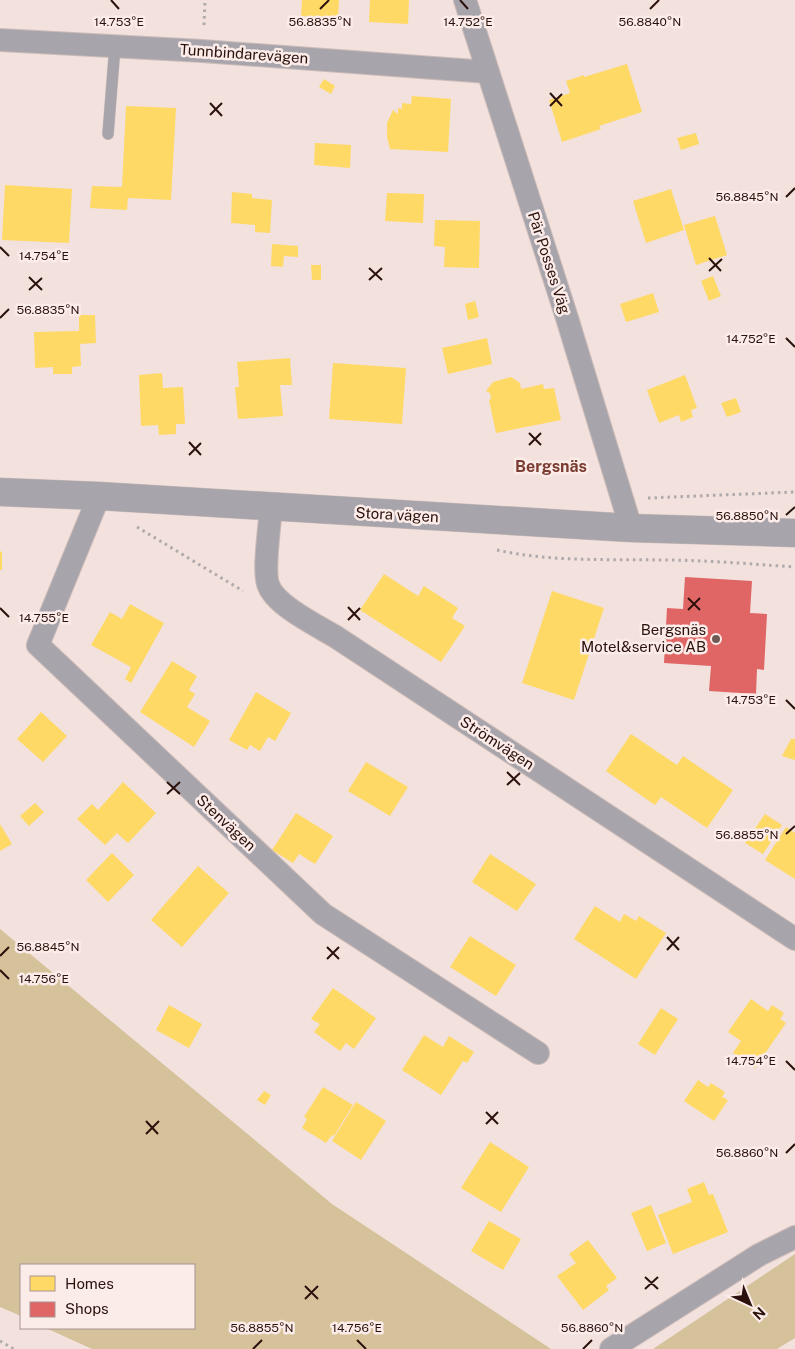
<svg xmlns="http://www.w3.org/2000/svg" width="795" height="1349" font-family="'Public Sans',sans-serif">
	<style>
		.forest { fill: #d5c19a }
		.homes { fill: #ffd966 }
		.shops { fill: #e06666 }
		.lines { fill: none; stroke-linecap: round; stroke-linejoin: round }
		.service-casing { stroke: #cdbcb9; stroke-width: 12 }
		.minor-casing { stroke: #cdbcb9; stroke-width: 24 }
		.tertiary-casing { stroke: #cdbcb9; stroke-width: 29 }
		.path { stroke: #b0a9ab; stroke-width: 3; stroke-dasharray: 2.5 4; stroke-linecap: butt }
		.service { stroke: #a7a5ab; stroke-width: 11 }
		.minor { stroke: #a7a5ab; stroke-width: 22 }
		.tertiary { stroke: #a7a5ab; stroke-width: 28 }
		.ticks { fill: none; stroke: #2b110c; stroke-width: 2 }
		.poi-dot { fill: #715a55; stroke: #fcece9; stroke-width: 2 }
		.labels { text-anchor: middle; stroke-width: 5; stroke-linejoin: round; paint-order: stroke }
		.street-label { font-size: 15px; fill: #2b110c; stroke: #fcece9 }
		.poi-label { font-size: 15px; fill: #2b110c; stroke: #fcece9; text-anchor: end }
		.neighbourhood-label { font-size: 16px; font-weight: bold; fill: #7b3d32; stroke: #fcece9 }
		.ticks-label { font-size: 12px; text-anchor: middle; fill: #2b110c; stroke: #fcece9; stroke-width: 5; stroke-linejoin: round; paint-order: stroke }
	</style>
	<rect width="100%" height="100%" fill="#f2e1dd"/>
	<path class="forest" d="M0,929L332,1204L551,1349H92L46,1328H194V1265H21V1316L0,1307Z
		M795,1254V1338L777,1349H653Z"/>
	<path class="homes" d="M302,0H339L338,19L301,16Z
		M370,0H409L408,24L369,22Z
		M627,64L642,112L599,126L601,129L562,142L549,100L570,93L566,81L584,75V77Z
		M324,79L335,86L331,94L319,87Z
		M412,96L451,99L448,152L390,149L387,137V123L393,110L398,114V108L402,109V103L411,104Z
		M126,106L176,108L171,200L128,198L127,210L90,208L92,186L122,187Z
		M696,133L699,144L681,150L677,138Z
		M315,143L351,145L350,168L314,165Z
		M5,185L72,189L69,243L2,240Z
		M671,189L684,230L646,243L633,201Z
		M232,192L252,194V198L272,200L270,233L255,232V225L231,223Z
		M387,193L424,194L423,223L385,221Z
		M715,216L727,255L696,265L684,225Z
		M435,220L480,221L479,268L444,267L445,247L434,246Z
		M272,244L298,246V257L284,256L283,267L271,266Z
		M311,265H321V280H312Z
		M713,276L721,296L709,301L701,281Z
		M653,293L659,312L626,322L620,304Z
		M475,301L479,317L468,320L465,304Z
		M79,315H95L96,343L80,344L81,366L72,367V374H53V367L35,368L34,332L79,331Z
		M487,338L492,364L448,374L442,348Z
		M290,358L292,385H280L283,416L238,419L235,387H239L237,362Z
		M333,363L406,368L402,424L329,419Z
		M162,373L163,388L183,387L185,424H176V434L159,435L158,425L141,426L139,375Z
		M685,375L697,408L691,410L693,417L681,422L679,415L659,423L647,390Z
		M511,377L520,383L521,389L543,384L544,389L554,388L561,420L496,433L489,400L491,399L490,393L486,391L493,382Z
		M736,398L741,412L727,417L721,403Z
		M0,551L2,552V570H0Z
		M384,574L418,596L424,586L458,608L452,618L465,626L441,662L360,610Z
		M552,591L604,608L574,700L522,683Z
		M130,604L164,623L131,683L125,679L131,667L91,645L110,612L122,619Z
		M172,661L197,676L189,690L195,694L187,707L210,721L194,747L140,712Z
		M256,692L291,713L275,741L268,737L260,751L250,745L247,750L229,740Z
		M41,712L67,736L43,762L17,739Z
		M631,734L677,765L683,756L733,790L707,828L661,797L655,805L606,771Z
		M791,739H795V760L782,756Z
		M366,762L408,787L390,816L348,791Z
		M123,782L156,813L128,843L117,833L105,845L77,819L92,804L98,810Z
		M35,803L44,812L29,826L20,816Z
		M296,813L333,836L315,864L299,854L293,863L272,850Z
		M765,814L782,825L763,854L745,843Z
		M0,824L12,844L0,851Z
		M786,827L795,833V879L765,860Z
		M112,853L134,875L108,902L86,880Z
		M490,854L536,884L517,911L472,882Z
		M198,866L229,893L182,947L151,920Z
		M595,906L620,922L624,914L636,921L639,916L666,933L636,979L574,939Z
		M470,936L516,965L496,996L450,967Z
		M333,988L376,1018L354,1049L346,1043L340,1051L314,1032L320,1024L311,1019Z
		M751,999L768,1011L772,1005L784,1013L780,1019L786,1023L755,1068L733,1053L741,1041L728,1032Z
		M169,1005L202,1024L189,1048L156,1030Z
		M661,1008L678,1019L655,1055L638,1044Z
		M424,1035L443,1047L449,1036L474,1052L467,1063L463,1061L441,1095L402,1070Z
		M698,1080L708,1087L711,1083L725,1092L722,1097L728,1100L714,1121L684,1101Z
		M323,1087L353,1105L334,1136L332,1135L326,1143L302,1128L307,1119L304,1117Z
		M264,1091L271,1095L265,1105L257,1100Z
		M356,1102L386,1121L361,1160L332,1141Z
		M490,1142L529,1167L501,1212L461,1188Z
		M704,1182L709,1195L713,1194L728,1232L673,1254L658,1215L692,1202L687,1189Z
		M651,1205L666,1243L647,1251L631,1213Z
		M489,1221L521,1239L503,1270L471,1251Z
		M588,1240L617,1278L606,1286L609,1290L583,1310L557,1276L576,1263L569,1254Z"/>
	<path class="shops" d="M685,577L752,581L750,613L767,614L764,670L757,669L756,694L709,691L711,666L664,663L667,608L683,609Z"/>
	<g class="lines">
		<defs>
			<path id="service" d="M108,134L115,46"/>
			<path id="minor" d="M465,0L567,318L631,528
				M0,40L202,51L488,72
				M99,496L38,645L323,914L538,1053
				M271,507C270,525 263,569 268,584C274,605 318,626 336,637L795,939
				M611,1349L759,1255L795,1237"/>
			<path id="tertiary" d="M0,492L99,496L631,528L795,533"/>
		</defs>
		<use href="#service" class="service-casing"/>
		<use href="#minor" class="minor-casing"/>
		<use href="#tertiary" class="tertiary-casing"/>
		<path class="path" d="M204,25L205,0
			M648,498L795,492
			M137,527L243,591
			M497,550C550,562 606,559 661,560C706,560 750,564 795,567
			M0,1341L14,1349"/>
		<use href="#service" class="service"/>
		<use href="#minor" class="minor"/>
		<use href="#tertiary" class="tertiary"/>
	</g>
	<path class="ticks" d="M111,0L119,9M460,0L468,9M320,9L329,0M650,9L659,0M550,93L562,106M210,103L222,116M550,106L562,94M210,115L222,103M786,197L795,188M0,247L9,256M709,258L721,271M369,268L382,280M709,271L722,259M29,277L42,290M369,280L382,268M29,290L42,278M0,318L9,309M786,338L795,347M529,433L541,445M189,442L201,455M529,445L541,433M189,455L201,443M786,515L795,507M688,598L700,610M348,607L360,620M0,608L9,617M688,610L700,598M348,620L360,608M786,700L795,709M507,772L520,785M167,782L180,794M507,785L520,773M167,794L180,782M786,834L795,826M667,937L679,950M327,947L339,959M667,950L679,937M0,956L9,947M327,959L339,947M0,970L9,979M786,1061L795,1070M486,1112L498,1124M146,1121L158,1134M486,1124L498,1112M146,1134L159,1121M786,1153L795,1144M645,1277L658,1289M305,1286L318,1299M645,1289L658,1277M305,1299L318,1286M357,1340L366,1349M253,1349L262,1340M583,1349L592,1340"/>
	<circle class="poi-dot" cx="716" cy="639" r="5"/>
	<g class="labels">
		<g class="street-label">
			<text transform="translate(244 54) rotate(4)" y="5">Tunnbindarevägen</text>
			<text transform="translate(549 263) rotate(72)" y="5">Pär Posses Väg</text>
			<text transform="translate(397 515) rotate(3)" y="5">Stora vägen</text>
			<text transform="translate(497 743) rotate(33)" y="5">Strömvägen</text>
			<text transform="translate(226 823) rotate(43)" y="5">Stenvägen</text>
		</g>
		<g class="poi-label">
			<text x="706" y="635">Bergsnäs<tspan x="706" dy="17">Motel&amp;service AB</tspan></text>
		</g>
		<g class="neighbourhood-label">
			<text x="551" y="472">Bergsnäs</text>
		</g>
	</g>
	<g class="ticks-label">
		<text x="320" y="26">56.8835°N</text>
		<text x="650" y="26">56.8840°N</text>
		<text x="119" y="26">14.753°E</text>
		<text x="468" y="26">14.752°E</text>
		<text x="747" y="201">56.8845°N</text>
		<text x="44" y="260">14.754°E</text>
		<text x="48" y="314">56.8835°N</text>
		<text x="751" y="343">14.752°E</text>
		<text x="747" y="520">56.8850°N</text>
		<text x="44" y="622">14.755°E</text>
		<text x="751" y="704">14.753°E</text>
		<text x="747" y="839">56.8855°N</text>
		<text x="48" y="951">56.8845°N</text>
		<text x="44" y="983">14.756°E</text>
		<text x="751" y="1065">14.754°E</text>
		<text x="747" y="1157">56.8860°N</text>
		<text x="357" y="1332">14.756°E</text>
		<text x="262" y="1332">56.8855°N</text>
		<text x="592" y="1332">56.8860°N</text>
	</g>
	<rect x="20" y="1264" width="175" height="65" fill="#fcece9" stroke="#a89491"/>
	<rect x="30" y="1276" width="25" height="15" fill="#ffd966" stroke="#a89491"/>
	<text x="65" y="1289" font-size="15" fill="#2b110c">Homes</text>
	<rect x="30" y="1302" width="25" height="15" fill="#e06666" stroke="#a89491"/>
	<text x="65" y="1314" font-size="15" fill="#2b110c">Shops</text>
	<g transform="translate(750 1304) rotate(136)" stroke="#fcece9" stroke-width="4" paint-order="stroke">
	<path d="M0-4L9 19L0 12L-9 19Z" fill="#2b110c"/>
	<text y="-8" font-size="14" font-weight="bold" text-anchor="middle" fill="#2b110c">N</text>
	</g>
</svg>
